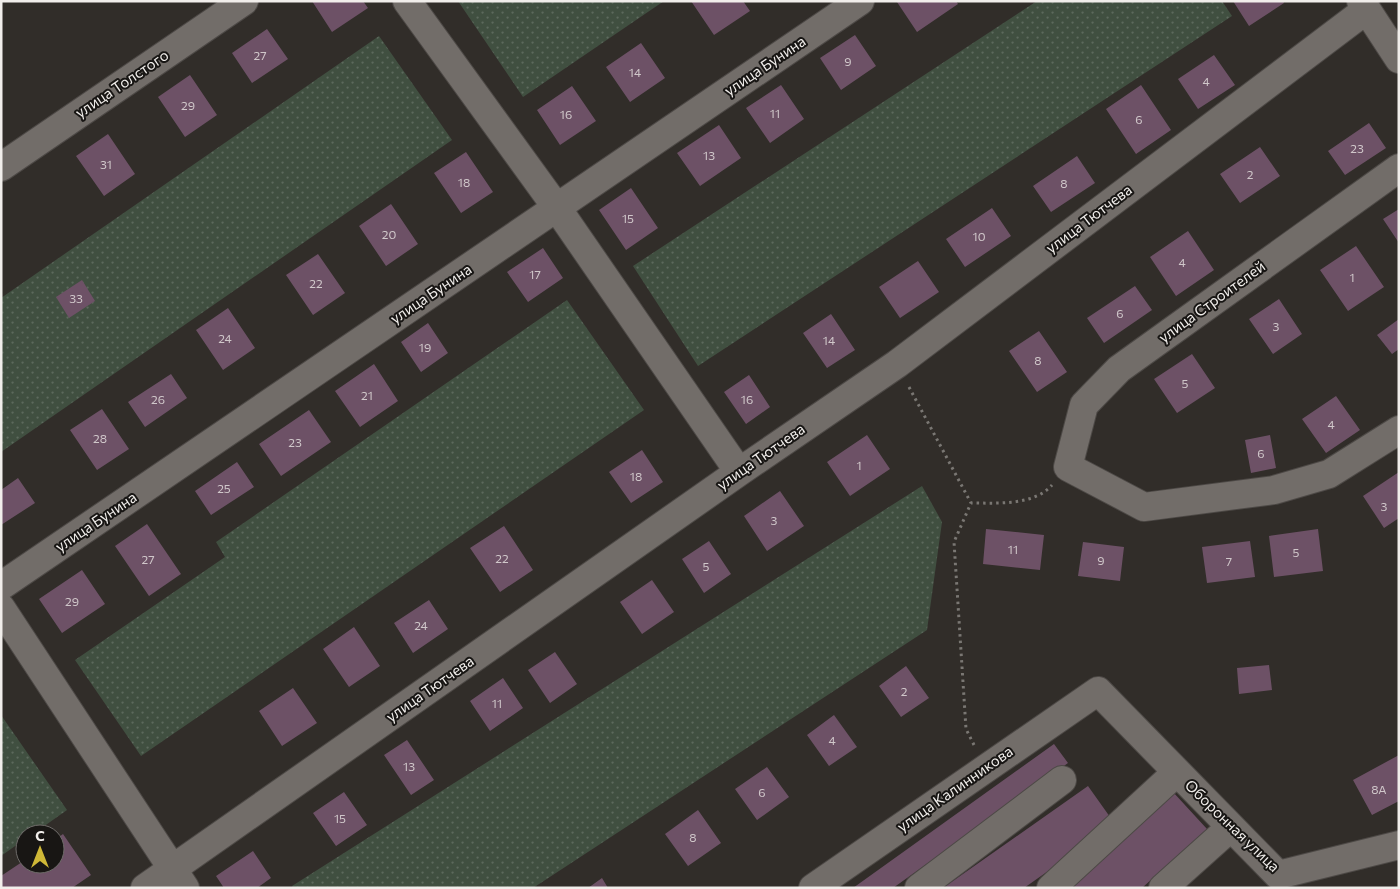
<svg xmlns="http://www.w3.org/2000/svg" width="1400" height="889" font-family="Commissioner,sans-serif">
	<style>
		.green { fill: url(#green-dots) }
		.building { fill: #6d5166 }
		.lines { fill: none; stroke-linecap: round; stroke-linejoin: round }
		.minor-casing { stroke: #4d4946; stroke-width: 30 }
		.path { stroke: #7a7773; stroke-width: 3; stroke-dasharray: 2.5 4; stroke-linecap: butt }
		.minor { stroke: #726d69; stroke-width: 28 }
		.labels { text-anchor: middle; stroke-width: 4; stroke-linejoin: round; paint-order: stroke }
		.number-label { font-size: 12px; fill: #d0c7ca }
		.street-label { font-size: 15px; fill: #f1eeeb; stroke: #181614 }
	</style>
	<defs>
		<pattern id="green-dots" width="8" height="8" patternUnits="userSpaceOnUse" patternTransform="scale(1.25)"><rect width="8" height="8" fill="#404f40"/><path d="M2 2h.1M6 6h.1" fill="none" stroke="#5c695c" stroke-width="1.8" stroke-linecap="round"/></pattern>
	</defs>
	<rect width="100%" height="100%" fill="#312d29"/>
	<path class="green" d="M458,1H664L523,97Z
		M1037,1H1222L1232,16L698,366L633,266Z
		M379,36L452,140L1,452V298Z
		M567,300L644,410L141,756L75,660L225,557L216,542Z
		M922,486L942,522L927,630L533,888H293L292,886Z
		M1,715L67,810L33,834H25V839L1,856Z"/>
	<path class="building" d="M312,1H363L368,8L332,32Z
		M691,1H743L750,11L714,35Z
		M898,1H956L958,4L917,32L897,2Z
		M1233,1H1283L1284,3L1249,26Z
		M267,29L288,59L252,83L232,53Z
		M855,35L876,66L841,90L820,58Z
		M641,43L665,78L630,102L606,67Z
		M1214,55L1235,85L1198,109L1178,79Z
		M190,75L217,115L185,137L158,97Z
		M781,85L804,119L770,143L746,108Z
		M1141,85L1171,130L1136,154L1106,109Z
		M572,86L596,121L560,145L537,110Z
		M1369,123L1386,148L1345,175L1328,151Z
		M719,125L741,158L700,186L677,153Z
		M108,134L135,174L104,196L76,156Z
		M1260,147L1280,176L1240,203L1220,174Z
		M466,152L493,192L461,213L434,173Z
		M1077,156L1095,183L1051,212L1033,186Z
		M631,188L658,228L626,250L599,210Z
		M391,204L418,244L386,266L359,226Z
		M992,208L1011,236L965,267L946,239Z
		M1399,209V243L1383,219Z
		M1188,231L1214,270L1176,296L1150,257Z
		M1356,246L1384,287L1348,311L1320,270Z
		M543,248L563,278L528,302L507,272Z
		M318,254L345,293L313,315L286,275Z
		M918,261L939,292L900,318L879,287Z
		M82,280L95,301L69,318L56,297Z
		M1135,286L1152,310L1104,343L1087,318Z
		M1279,299L1302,334L1273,354L1249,319Z
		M228,308L255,348L223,370L196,330Z
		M831,314L855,350L827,368L803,333Z
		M1399,319V349L1392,354L1377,335Z
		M428,323L448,353L421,372L401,342Z
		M1039,331L1067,372L1037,392L1009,351Z
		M1192,354L1215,388L1177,413L1154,379Z
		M374,364L398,401L360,427L335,391Z
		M171,374L187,398L145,427L128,402Z
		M749,375L770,407L746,424L724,392Z
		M1336,396L1360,430L1326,453L1302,419Z
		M102,409L129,449L97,470L70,430Z
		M309,410L331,442L281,476L259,444Z
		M867,435L890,469L850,496L827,462Z
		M1270,435L1276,468L1251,473L1245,440Z
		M642,450L663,482L631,503L609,472Z
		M237,462L254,487L211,515L195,491Z
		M1399,472V518L1384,528L1363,496Z
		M18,478L35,503L1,525V490Z
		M780,491L804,526L767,551L744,516Z
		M147,524L181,574L149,596L115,546Z
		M504,526L533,570L500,592L470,548Z
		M986,529L1044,535L1040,570L983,564Z
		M1318,529L1323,571L1274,577L1269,536Z
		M709,541L731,574L704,593L682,559Z
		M1250,541L1255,577L1207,583L1202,547Z
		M1083,542L1124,547L1120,581L1078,576Z
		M82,570L105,604L62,633L39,599Z
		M652,580L674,612L642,634L620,602Z
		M429,600L448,629L413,653L394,623Z
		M354,627L380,666L349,687L323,649Z
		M555,652L577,684L550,703L528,670Z
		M1269,665L1272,690L1239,694L1237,668Z
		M906,666L929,698L901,717L879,686Z
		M503,678L523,708L490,731L470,701Z
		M293,688L317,723L282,746L259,711Z
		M834,715L857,747L829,766L807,735Z
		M407,740L434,780L411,795L384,755Z
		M1054,744L1068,763L893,888H853Z
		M1399,755V801L1372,815L1353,780Z
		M767,767L789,797L757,820L735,789Z
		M1088,786L1115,824L1024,888H943Z
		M344,792L367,825L336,846L313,813Z
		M1173,792L1207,829L1142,888H1069Z
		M698,810L721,843L688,866L665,834Z
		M63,834L91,875L72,888H1V876L25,860V864H55V840Z
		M253,851L271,878L257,888H224L216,876Z
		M602,878L608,888H588Z"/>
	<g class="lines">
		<defs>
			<path id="minor" d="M407,1L557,208L739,472
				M1361,1L1399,59
				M1,167L244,1
				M1399,168L1119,369L1084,405L1068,467L1144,507L1274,490L1329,474L1399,430
				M1,586L860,1
				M1,608L185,888
				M145,888L739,472L897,364L1366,10
				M813,888L1098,691L1278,875L1399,845
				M919,888L1062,780
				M1051,888L1177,772
				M1163,888L1231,827"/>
		</defs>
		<use href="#minor" class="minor-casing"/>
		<path class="path" d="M909,387L971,503
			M974,745L966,729L954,542L971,503C996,503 1034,506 1052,485"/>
		<use href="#minor" class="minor"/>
	</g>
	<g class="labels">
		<g class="number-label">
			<text x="260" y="60">27</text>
			<text x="848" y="66">9</text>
			<text x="635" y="77">14</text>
			<text x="1206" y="86">4</text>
			<text x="188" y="110">29</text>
			<text x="775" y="118">11</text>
			<text x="566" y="119">16</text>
			<text x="1139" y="124">6</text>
			<text x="1357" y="153">23</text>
			<text x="709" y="160">13</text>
			<text x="106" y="169">31</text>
			<text x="1250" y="179">2</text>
			<text x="464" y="187">18</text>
			<text x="1064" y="188">8</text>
			<text x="628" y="223">15</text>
			<text x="389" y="239">20</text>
			<text x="979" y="241">10</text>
			<text x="1182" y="267">4</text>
			<text x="535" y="279">17</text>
			<text x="1352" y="282">1</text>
			<text x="316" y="288">22</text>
			<text x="76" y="303">33</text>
			<text x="1120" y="318">6</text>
			<text x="1276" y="331">3</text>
			<text x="225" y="343">24</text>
			<text x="829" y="345">14</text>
			<text x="425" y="352">19</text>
			<text x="1038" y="365">8</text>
			<text x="1185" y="388">5</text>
			<text x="367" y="400">21</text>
			<text x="158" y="404">26</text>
			<text x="747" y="404">16</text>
			<text x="1331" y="429">4</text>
			<text x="100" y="443">28</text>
			<text x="295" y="447">23</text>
			<text x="1261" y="458">6</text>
			<text x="859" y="470">1</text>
			<text x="636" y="481">18</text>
			<text x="224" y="493">25</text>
			<text x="1384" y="511">3</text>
			<text x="774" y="525">3</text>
			<text x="1013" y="554">11</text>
			<text x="1296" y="557">5</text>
			<text x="502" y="563">22</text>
			<text x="148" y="564">27</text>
			<text x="1101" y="565">9</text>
			<text x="1229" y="566">7</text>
			<text x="706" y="571">5</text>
			<text x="72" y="606">29</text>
			<text x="421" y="630">24</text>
			<text x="904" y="696">2</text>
			<text x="497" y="708">11</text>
			<text x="832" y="745">4</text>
			<text x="409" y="771">13</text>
			<text x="1379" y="794">8А</text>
			<text x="762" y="797">6</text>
			<text x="340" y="823">15</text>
			<text x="693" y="842">8</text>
		</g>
		<g class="street-label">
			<text transform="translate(765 66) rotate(-34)" y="5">улица Бунина</text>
			<text transform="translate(122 84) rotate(-34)" y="5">улица Толстого</text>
			<text transform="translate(1089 219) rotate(-37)" y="5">улица Тютчева</text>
			<text transform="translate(431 294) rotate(-34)" y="5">улица Бунина</text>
			<text transform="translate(1212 302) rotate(-36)" y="5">улица Строителей</text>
			<text transform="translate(761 457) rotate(-35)" y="5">улица Тютчева</text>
			<text transform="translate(96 522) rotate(-34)" y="5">улица Бунина</text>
			<text transform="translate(430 689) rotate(-35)" y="5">улица Тютчева</text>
			<text transform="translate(955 789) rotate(-35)" y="5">улица Калинникова</text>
			<text transform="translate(1232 826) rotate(44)" y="5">Оборонная улица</text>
		</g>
	</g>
	<rect width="1400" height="889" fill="none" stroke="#f1eeeb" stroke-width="5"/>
	<g transform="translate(40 849)"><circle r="24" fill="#181614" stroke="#6f6c6a"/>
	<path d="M0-4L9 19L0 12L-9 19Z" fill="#cfb837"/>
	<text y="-8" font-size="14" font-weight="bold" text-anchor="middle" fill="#f1eeeb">С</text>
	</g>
</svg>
